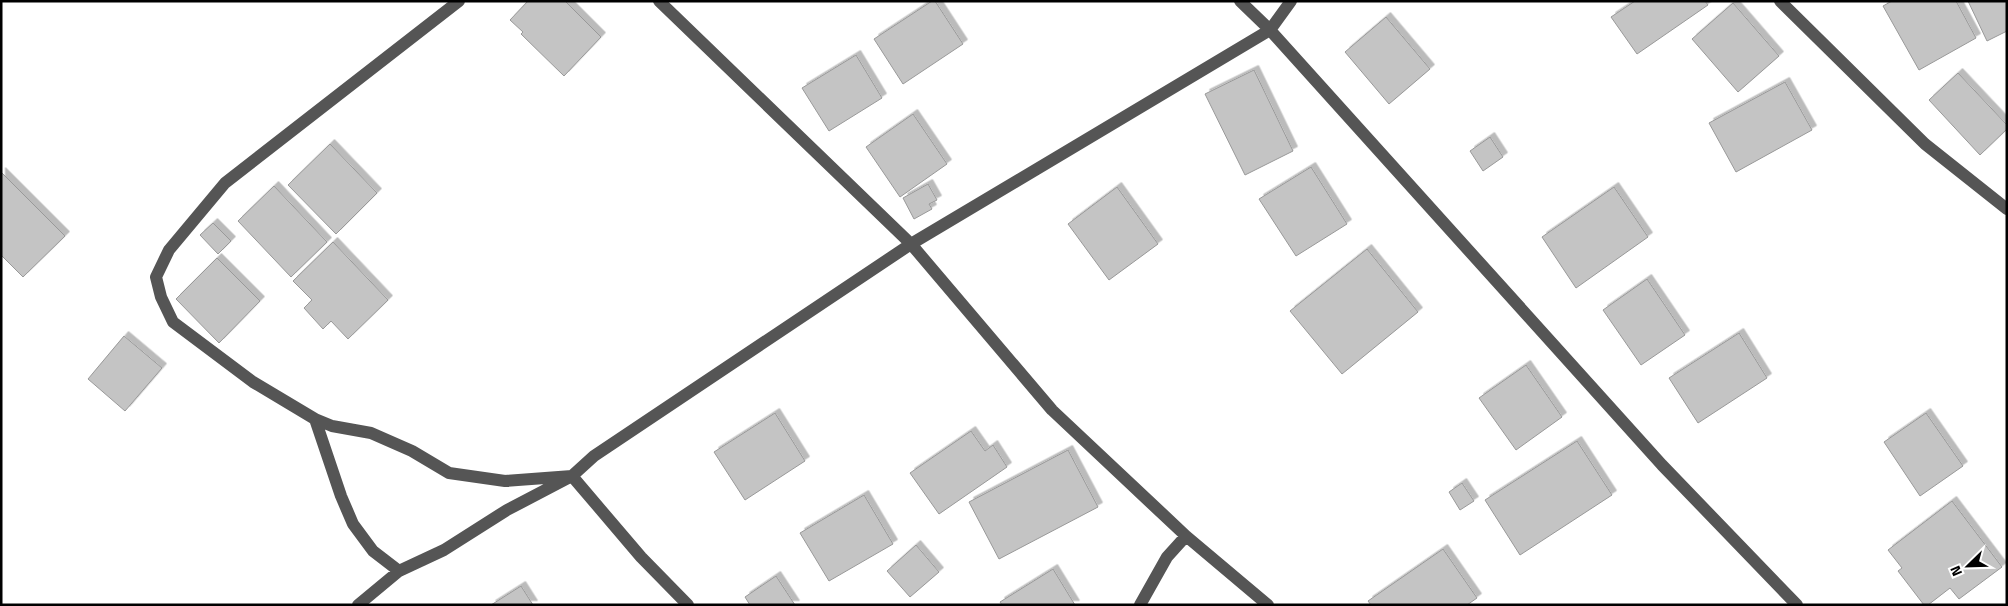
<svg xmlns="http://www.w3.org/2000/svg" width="2008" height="606" font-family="'Titillium Web',sans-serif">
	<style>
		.building { fill: #c4c4c4; stroke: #999; filter: url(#shadow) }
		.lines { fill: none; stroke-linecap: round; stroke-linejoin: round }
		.minor { stroke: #555; stroke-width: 12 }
	</style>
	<defs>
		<filter id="shadow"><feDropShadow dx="4.5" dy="-4.5" stdDeviation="0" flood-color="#0004"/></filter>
	</defs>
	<rect width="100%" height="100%" fill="#fff"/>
	<path class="building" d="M528,1H565L601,37L564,76L521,34L523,32L510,20Z
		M932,1H935L963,44L903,84L874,39Z
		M1635,1H1705L1708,5L1637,54L1611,17Z
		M1892,1H1956L1976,38L1919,70L1883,6Z
		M1968,1H2007V31L1987,41Z
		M1733,3L1779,56L1738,92L1692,39Z
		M1386,17L1430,69L1389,104L1345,52Z
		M856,55L882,98L829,131L802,88Z
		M1254,70L1293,151L1245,175L1205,94Z
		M1958,73L2007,125V129L1980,155L1929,100Z
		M1785,82L1812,130L1736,172L1709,123Z
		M913,114L947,164L900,197L866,147Z
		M1490,137L1503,157L1483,171L1470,151Z
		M330,144L377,193L336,234L288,185Z
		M1311,167L1347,224L1296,256L1259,199Z
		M1,172L65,236L23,277L1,255Z
		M928,184L937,200L929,204L932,209L914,219L903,198Z
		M274,186L327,242L291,277L238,221Z
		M1117,187L1158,244L1109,280L1068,224Z
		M1614,187L1648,237L1576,288L1542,237Z
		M213,223L231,241L218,254L200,235Z
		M333,242L388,300L348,339L331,321L323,329L304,308L312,300L293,281Z
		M1367,249L1418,312L1342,374L1290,311Z
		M217,258L260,301L219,343L176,299Z
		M1647,279L1685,335L1641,365L1603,310Z
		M1739,333L1767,378L1698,423L1669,378Z
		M124,336L162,368L125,411L88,379Z
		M1526,365L1562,417L1516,450L1479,398Z
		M775,413L805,461L745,500L714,452Z
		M1926,413L1963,466L1920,496L1884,442Z
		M971,431L985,451L993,445L1007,467L939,514L910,473Z
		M1577,441L1612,495L1520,555L1485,500Z
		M1068,450L1098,507L999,559L969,502Z
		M1462,483L1474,501L1460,510L1449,492Z
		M864,495L893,544L829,581L800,533Z
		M1952,501L2002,567L1959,599L1950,588L1928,605H1924L1898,571L1902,568L1888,550Z
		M916,545L939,572L910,597L887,571Z
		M1443,549L1477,598L1467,605H1371L1368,601Z
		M1053,569L1075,605H1002L1000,602Z
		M776,576L795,605H750L745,597Z
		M521,586L533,605H491Z"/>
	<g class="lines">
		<path class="minor" d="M659,1L911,244L1052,410L1186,536L1268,605
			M1240,1L1270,30L1662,465L1797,605
			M1780,1L1925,144L2007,209
			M315,419L332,426L371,433L412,451L449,473L505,481L572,476L641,557L688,605
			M399,571L373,551L353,524L341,496L315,419L253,382L173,322L161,297L156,277L169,250L225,183L459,1
			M358,605L399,571L444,550L507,510L572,476L594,456L911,244L1270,30L1291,1
			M1140,605L1167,557L1186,536"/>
	</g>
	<rect width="2008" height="606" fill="none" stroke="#000000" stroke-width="5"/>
	<g transform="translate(1968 566) rotate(247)" stroke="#ffffff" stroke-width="4" paint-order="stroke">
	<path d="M0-4L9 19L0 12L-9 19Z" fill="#000000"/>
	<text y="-8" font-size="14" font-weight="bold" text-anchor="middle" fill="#000000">N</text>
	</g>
</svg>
